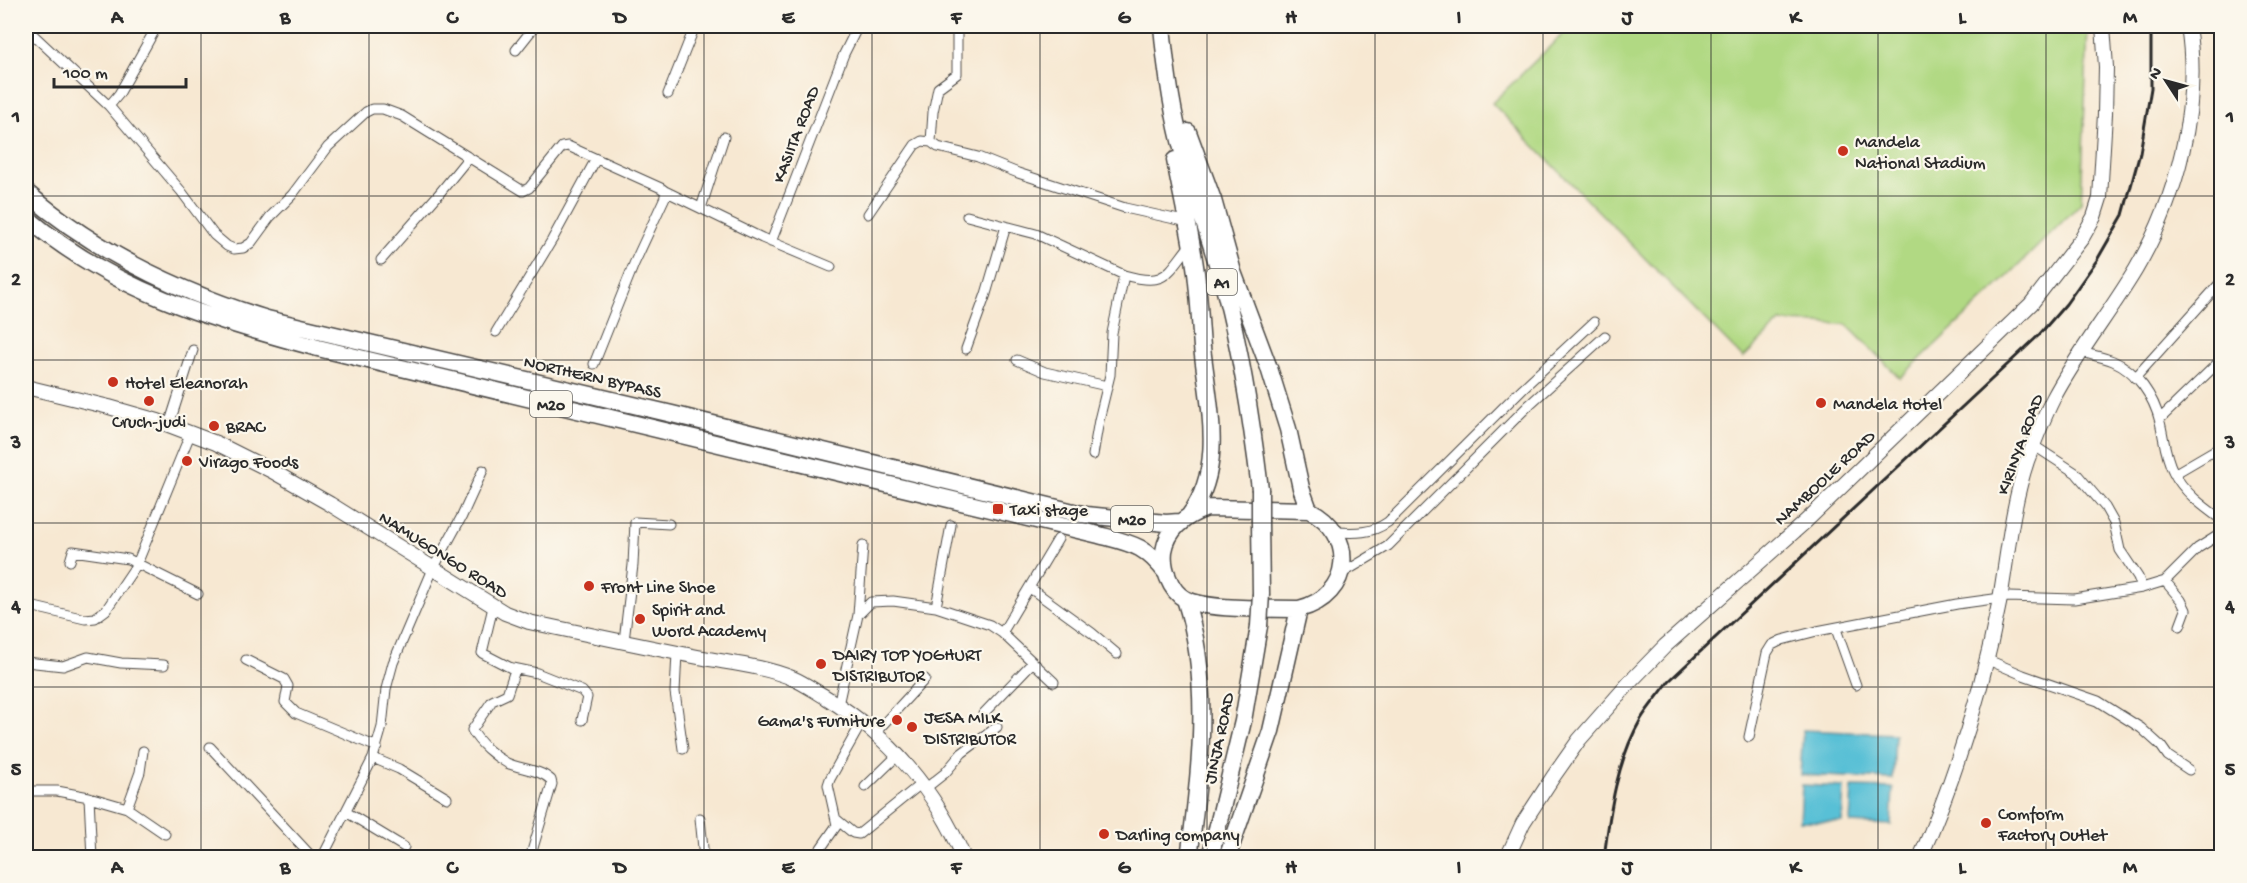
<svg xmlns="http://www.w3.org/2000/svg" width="2247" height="883" font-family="'Gochi Hand',sans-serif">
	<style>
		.green { fill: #b1d983; stroke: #6e8257; stroke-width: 1.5 }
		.water { fill: #59c0d6; stroke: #427680; stroke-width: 1.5 }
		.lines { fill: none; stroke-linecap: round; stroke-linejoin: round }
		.street-casing { stroke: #4a4744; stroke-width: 11 }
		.secondary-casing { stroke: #4a4744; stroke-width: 16 }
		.highway-casing { stroke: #4a4744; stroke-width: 19 }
		.street { stroke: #fff; stroke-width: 9 }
		.secondary { stroke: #fff; stroke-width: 14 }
		.highway { stroke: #fff; stroke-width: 16 }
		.rail { stroke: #2b2b2b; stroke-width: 3 }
		.highway-bridge-casing { stroke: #4a4744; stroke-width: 19; stroke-linecap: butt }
		.highway-bridge { stroke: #fff; stroke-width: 16 }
		.grid { fill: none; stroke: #2b2b2b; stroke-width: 1.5; stroke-opacity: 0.55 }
		.poi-dot { fill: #c8321e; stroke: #fbf7ec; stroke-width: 2 }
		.labels { text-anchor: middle; stroke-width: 4.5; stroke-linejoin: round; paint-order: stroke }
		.shield { fill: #fbf7ec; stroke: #696865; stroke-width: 1.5 }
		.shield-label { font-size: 16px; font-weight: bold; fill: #2b2b2b }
		.street-label { font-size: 18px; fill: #2b2b2b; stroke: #fbf7ec }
		.poi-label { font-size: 18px; fill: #2b2b2b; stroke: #fbf7ec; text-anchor: start }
		.neatline { fill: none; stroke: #2b2b2b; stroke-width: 2 }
		.grid-label { font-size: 20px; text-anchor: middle; font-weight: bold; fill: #2b2b2b }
	</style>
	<rect width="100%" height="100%" fill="#fbf7ec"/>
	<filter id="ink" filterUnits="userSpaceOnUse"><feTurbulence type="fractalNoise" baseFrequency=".0167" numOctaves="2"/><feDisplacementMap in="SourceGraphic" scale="12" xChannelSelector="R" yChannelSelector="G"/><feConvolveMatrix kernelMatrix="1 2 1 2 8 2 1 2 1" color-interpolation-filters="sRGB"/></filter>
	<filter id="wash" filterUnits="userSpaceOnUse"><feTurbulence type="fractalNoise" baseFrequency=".008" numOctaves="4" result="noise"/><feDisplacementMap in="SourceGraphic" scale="24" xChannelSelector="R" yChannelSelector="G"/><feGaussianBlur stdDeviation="1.35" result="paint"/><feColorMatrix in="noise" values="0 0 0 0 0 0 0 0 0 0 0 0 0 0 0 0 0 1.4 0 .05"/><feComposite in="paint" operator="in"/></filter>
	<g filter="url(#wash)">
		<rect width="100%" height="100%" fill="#f7e8d2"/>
		<path class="green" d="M1571,26H2088L2081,203L2005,279L1900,378L1846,324L1780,322L1743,358L1492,103Z"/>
		<path class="water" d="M1803,730L1895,734L1893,779L1800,775Z
			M1802,785L1844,787L1842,822L1800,821Z
			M1852,787L1893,788L1891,825L1850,823Z"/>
	</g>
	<g filter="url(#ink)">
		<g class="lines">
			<defs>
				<path id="street" d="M957,26V74L938,88L933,112L931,142L938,147L978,157L1018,173L1125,208L1188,222
					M26,28L109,106L181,191L214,235L227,246L234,249L243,248L251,243L270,217L292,195L328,147L366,112L372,109H383L402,116L523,191L529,188L562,147L568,146L661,188L665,191V197L634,264L594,364
					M516,50L535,26
					M668,94L695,26
					M109,106L119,94L157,26
					M665,191L762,238L831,267
					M701,208L724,137
					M868,214L915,145L922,141L931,142
					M967,216L1036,234L1124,275
					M771,242L844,54L858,26
					M381,260L438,195L469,157
					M496,332L552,240L596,159
					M966,349L986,294L1006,226
					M2081,352C2092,355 2103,357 2113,361C2137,371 2154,397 2160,422C2164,438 2165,456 2173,471C2183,492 2204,507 2222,520
					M1017,360L1045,372L1107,386
					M2135,378L2222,281
					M2160,419L2222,359
					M169,425L193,350
					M2033,445L2076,473L2105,507L2114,523L2120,550L2138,577L2142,588
					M1093,455L1099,420L1110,375L1112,333L1124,275C1166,287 1166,275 1191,244
					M2174,474L2222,446
					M1335,532C1355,533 1371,534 1388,522L1523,388L1594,322
					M70,561L73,551L128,559L198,594
					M1341,574L1388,546L1530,404L1605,336
					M2165,581L2181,600L2186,610L2180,626
					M1030,588L1092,633L1117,654
					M26,605L85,619L95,618L106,610L137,564L191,432
					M493,607L482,653L515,670L507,694L492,701L472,730C479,743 494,756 507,763C520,769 540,769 551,780L552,784L530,858
					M936,607L951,525
					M858,615L863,545
					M1836,629L1856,685
					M1002,633L1058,539
					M624,641L633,565L635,522L669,524
					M677,653L675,692L683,749
					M1986,659L2023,675L2098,701L2141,728L2161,746L2168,756L2189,770
					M246,660L284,679L288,686L285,702L296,713L377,747
					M26,662L63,666L88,657L121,663L164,665
					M513,668L537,673L582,691L587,697L582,720
					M838,705L858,615L871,602L893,601L936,607L990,625L1002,633L1054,682
					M983,714L1033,662
					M875,733L925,679
					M1749,737L1767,653L1772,645L1782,640L1817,631L1957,604L2008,597L2074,599L2142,588L2165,581L2198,548L2222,533
					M210,747L313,858
					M373,758L399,769L447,798
					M865,787L898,755
					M926,788L945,773L962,753L997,727
					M26,791H57L89,797L92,858
					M89,797L127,808L165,834
					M127,808L140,772L143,751
					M346,812L404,847
					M700,818L704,858
					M836,819L853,833L859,834L922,783
					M322,858L373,758L382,727L386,689L393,663L433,569L462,516L483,470
					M819,858L821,848L837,825L828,785L830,779L862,722"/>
				<path id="secondary" d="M26,387L109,407L158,421L216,443L272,471L330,504L505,613L529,622C586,634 642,646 698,657C729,663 763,666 792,678C804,683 815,691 827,698C889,736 936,791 964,858
					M1507,858L1523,823L1553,777L1579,740L1631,681L1665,646L1806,521L2031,304L2082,238L2094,217L2100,198L2105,114L2106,67L2103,26
					M1920,858C1957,774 1983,688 2000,599C2008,552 2012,506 2027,461C2035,440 2043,419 2053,399C2077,353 2110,313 2136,269C2177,199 2201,107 2188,26"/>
				<path id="highway" d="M1162,26C1166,70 1172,113 1184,156C1196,201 1213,246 1225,291C1242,356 1252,423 1260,489
					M1188,132L1213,200L1233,272L1269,368L1288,429L1301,488L1309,510
					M1175,160C1182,198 1191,235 1196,273C1199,298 1200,322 1202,347C1208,403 1226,467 1189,516
					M26,192C97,253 179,292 267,319L672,414L1086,515L1166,523L1179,522
					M26,217C111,290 212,320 318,348L1099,535C1133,544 1145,545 1167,574
					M1207,508L1309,510C1357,533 1353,596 1299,609C1271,608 1208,611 1185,599C1170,591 1162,567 1164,551C1168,527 1187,515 1207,508Z
					M1260,522L1261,594
					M1185,599C1212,680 1200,775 1189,858
					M1210,858L1243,721L1259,626
					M1227,858L1271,731L1299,609"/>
			</defs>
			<use href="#street" class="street-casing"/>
			<use href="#secondary" class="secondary-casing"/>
			<use href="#highway" class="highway-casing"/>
			<use href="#street" class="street"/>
			<use href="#secondary" class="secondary"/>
			<use href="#highway" class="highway"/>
			<path class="rail" d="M1604,858C1610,810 1617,761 1641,719C1649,706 1660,694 1669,681L2038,336L2066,304L2097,260L2123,215L2140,153L2151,88V26"/>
			<defs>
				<path id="highway-bridge" d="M1260,489V522
					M1259,626L1261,594"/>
			</defs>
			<use href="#highway-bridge" class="highway-bridge-casing"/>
			<use href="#highway-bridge" class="highway-bridge"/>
		</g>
	</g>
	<path class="grid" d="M201,26V858M369,26V858M536,26V858M704,26V858M872,26V858M1040,26V858M1207,26V858M1375,26V858M1543,26V858M1711,26V858M1878,26V858M2046,26V858M26,196H2222M26,360H2222M26,523H2222M26,687H2222"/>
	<g class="poi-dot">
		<circle cx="1843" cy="151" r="6"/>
		<circle cx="113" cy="382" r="6"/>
		<circle cx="149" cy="401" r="6"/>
		<circle cx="1821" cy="403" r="6"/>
		<circle cx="214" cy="426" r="6"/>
		<circle cx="187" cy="461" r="6"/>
		<rect x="992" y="503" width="12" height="12" rx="3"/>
		<circle cx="589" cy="586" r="6"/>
		<circle cx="640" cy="619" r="6"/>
		<circle cx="821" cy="664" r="6"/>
		<circle cx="897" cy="720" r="6"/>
		<circle cx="912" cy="727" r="6"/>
		<circle cx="1986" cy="823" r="6"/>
		<circle cx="1104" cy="834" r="6"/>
	</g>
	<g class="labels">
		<g class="shield">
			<rect x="1207" y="269" width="30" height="26" rx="4.5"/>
			<rect x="530" y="391" width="42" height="26" rx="4.5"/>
			<rect x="1111" y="506" width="42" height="26" rx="4.5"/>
		</g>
		<g class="shield-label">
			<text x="1222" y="288">A1</text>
			<text x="551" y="410">M20</text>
			<text x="1132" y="525">M20</text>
		</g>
		<g class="street-label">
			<text transform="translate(795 134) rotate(-69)" y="6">KASIITA ROAD</text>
			<text transform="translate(593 376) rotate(13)" y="6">NORTHERN BYPASS</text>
			<text transform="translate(2019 444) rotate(-70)" y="6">KIRINYA ROAD</text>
			<text transform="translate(1824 477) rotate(-43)" y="6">NAMBOOLE ROAD</text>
			<text transform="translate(444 554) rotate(32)" y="6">NAMUGONGO ROAD</text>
			<text transform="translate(1218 738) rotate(-78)" y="6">JINJA ROAD</text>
		</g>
		<g class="poi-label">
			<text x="1855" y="147">Mandela<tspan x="1855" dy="21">National Stadium</tspan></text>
			<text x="125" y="388">Hotel Eleanorah</text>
			<text x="1833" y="409">Mandela Hotel</text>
			<text x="149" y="427" text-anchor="middle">Cruch-judi</text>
			<text x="226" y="432">BRAC</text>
			<text x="199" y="467">Virago Foods</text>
			<text x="1010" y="515">Taxi stage</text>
			<text x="601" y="592">Front Line Shoe</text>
			<text x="652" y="615">Spirit and<tspan x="652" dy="21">Word Academy</tspan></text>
			<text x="833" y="660">DAIRY TOP YOGHURT<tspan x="833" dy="21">DISTRIBUTOR</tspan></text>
			<text x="924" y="723">JESA MILK<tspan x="924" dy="21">DISTRIBUTOR</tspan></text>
			<text x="885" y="726" text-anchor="end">Gama's Furniture</text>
			<text x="1998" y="819">Comform<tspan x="1998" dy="21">Factory Outlet</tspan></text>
			<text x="1116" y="840">Darling company</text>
		</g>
	</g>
	<rect width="2247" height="883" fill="none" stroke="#fbf7ec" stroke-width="66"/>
	<g transform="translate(2166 81) rotate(306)" stroke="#fbf7ec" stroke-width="4.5" paint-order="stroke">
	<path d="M0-4.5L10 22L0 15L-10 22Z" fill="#2b2b2b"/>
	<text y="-9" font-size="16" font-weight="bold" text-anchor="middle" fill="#2b2b2b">N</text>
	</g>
	<path d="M54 78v9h132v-9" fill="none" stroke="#2b2b2b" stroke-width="3"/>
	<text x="63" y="78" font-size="18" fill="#2b2b2b" stroke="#fbf7ec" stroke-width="4.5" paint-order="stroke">100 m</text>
	<rect x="33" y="33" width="2181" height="817" class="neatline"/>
	<g class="grid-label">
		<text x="117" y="23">A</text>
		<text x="285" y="23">B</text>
		<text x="452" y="23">C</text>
		<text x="620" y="23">D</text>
		<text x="788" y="23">E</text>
		<text x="956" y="23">F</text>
		<text x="1124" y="23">G</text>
		<text x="1291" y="23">H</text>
		<text x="1459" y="23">I</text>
		<text x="1627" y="23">J</text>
		<text x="1795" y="23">K</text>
		<text x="1962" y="23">L</text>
		<text x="2130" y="23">M</text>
		<text x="16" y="122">1</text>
		<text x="2230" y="122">1</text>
		<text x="16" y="285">2</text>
		<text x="2230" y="285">2</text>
		<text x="16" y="448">3</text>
		<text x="2230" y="448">3</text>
		<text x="16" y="612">4</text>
		<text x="2230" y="612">4</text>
		<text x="16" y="775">5</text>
		<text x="2230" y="775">5</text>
		<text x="117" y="873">A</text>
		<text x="285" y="873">B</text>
		<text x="452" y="873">C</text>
		<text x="620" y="873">D</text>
		<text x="788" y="873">E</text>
		<text x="956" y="873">F</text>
		<text x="1124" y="873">G</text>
		<text x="1291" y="873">H</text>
		<text x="1459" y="873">I</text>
		<text x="1627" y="873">J</text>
		<text x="1795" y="873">K</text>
		<text x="1962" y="873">L</text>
		<text x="2130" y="873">M</text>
	</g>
</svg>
